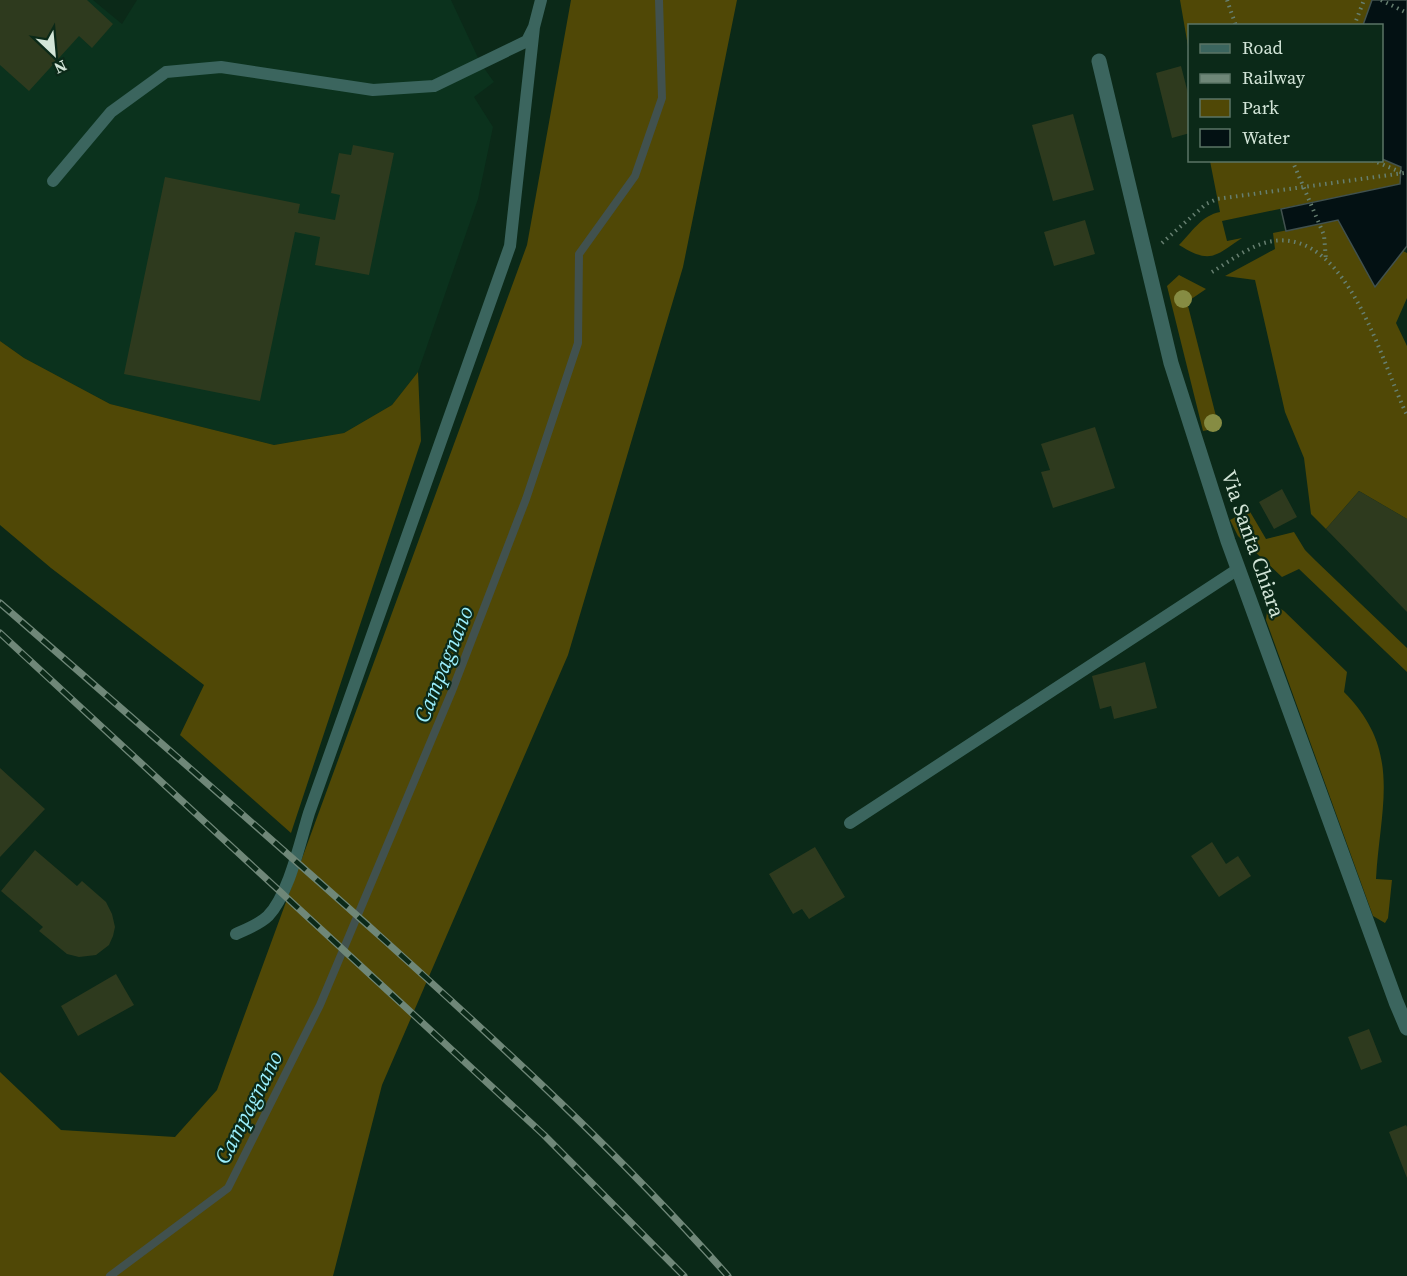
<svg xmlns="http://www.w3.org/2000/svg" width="1407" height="1276" font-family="'Source Serif 4',serif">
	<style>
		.built { fill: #0b321d }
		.green { fill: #504806 }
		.water { fill: #031113; stroke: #41514e; stroke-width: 1.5 }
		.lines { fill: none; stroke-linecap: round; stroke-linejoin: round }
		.stream { stroke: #41514e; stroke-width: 8 }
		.building { fill: #2e3a1e }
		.path { stroke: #667f70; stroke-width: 4; stroke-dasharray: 1.5 4.5; stroke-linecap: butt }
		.lane { stroke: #3b655e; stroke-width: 12 }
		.street { stroke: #3b655e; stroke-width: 15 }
		.rail-casing { stroke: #6f8778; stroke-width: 7 }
		.rail { stroke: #0b2918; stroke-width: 4.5; stroke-dasharray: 14; stroke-linecap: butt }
		.tree { fill: #868c43 }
		.labels { text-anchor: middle; stroke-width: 4.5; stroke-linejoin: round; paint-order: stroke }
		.street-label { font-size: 21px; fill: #d3e5d8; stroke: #0b2918 }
		.water-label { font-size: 22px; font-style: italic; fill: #9beffd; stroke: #0b2918 }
	</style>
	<rect width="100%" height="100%" fill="#0b2918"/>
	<path class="built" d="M0,0H93L122,24L137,0H451L481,64L494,82L474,97L493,127L478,199L418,372L392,405L344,433L274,445L110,404L24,358L0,341Z"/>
	<path class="green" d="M571,0H737L683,267L568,655L382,1085L333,1276H0V1072L61,1130L175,1137L217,1090L527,245Z
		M1180,0H1372L1363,25L1190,26L1189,52Z
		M1382,159L1401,167L1400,184L1222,221L1227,241L1242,238C1214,257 1210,264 1179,245C1191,233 1202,215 1220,212L1210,161L1382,160Z
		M1338,220L1375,287L1403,251L1407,253V298L1396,323L1407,346V519L1359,491L1326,529L1311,514L1304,458L1285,412L1255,280L1225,276L1275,249L1273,233Z
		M1179,275L1206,289L1187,302L1219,428L1203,431L1167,286Z
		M0,341L24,358L110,404L274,445L344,433L392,405L418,372L421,441L291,833L180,735L204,685L51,568L0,525Z
		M1249,510L1266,539L1294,532L1305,550L1316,561L1407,648V672L1299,569L1282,577L1238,536L1230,520Z
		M1272,606L1278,607L1284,611L1347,672L1344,692C1403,751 1380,807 1376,879L1392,880L1388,918L1385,923L1373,916L1266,620L1267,611Z"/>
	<path class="water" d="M1372,0H1407V246L1375,287L1338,220L1286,231L1281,209L1400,184L1401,167L1382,159V26L1363,25Z"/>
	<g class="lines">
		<path class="stream" d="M110,1276L228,1188L320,1005L452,691L526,499L578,343L579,254L635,176L662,98L659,0"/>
	</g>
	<path class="building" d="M0,0H87L113,24L92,48L79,36L29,91L0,65Z
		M1181,66L1190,101V133L1172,138L1156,73Z
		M1073,114L1094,190L1053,201L1032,125Z
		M353,145L394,153L369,275L315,265L320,237L295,232L260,401L124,374L165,177L300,204L298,213L335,220L340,195L331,193L339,153L351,155Z
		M1085,220L1095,254L1054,266L1044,232Z
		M1095,427L1115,488L1053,508L1041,472L1050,470L1041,444Z
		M1282,489L1297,517L1274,529L1259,502Z
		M1359,491L1407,519V612L1326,529Z
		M1145,662L1157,708L1114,719L1111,706L1100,709L1092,676Z
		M0,768L45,809L0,857Z
		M1212,842L1226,864L1238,856L1251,876L1219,897L1191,856Z
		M815,847L845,897L809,919L802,909L793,914L769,874Z
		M35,850L77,886L82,881L106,902L112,914L115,927L113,936L109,945L96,955L79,957L67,954L39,931L43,927L1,891Z
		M116,974L134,1005L78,1036L61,1006Z
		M1369,1029L1382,1062L1361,1070L1348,1037Z
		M1406,1125L1407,1127V1178L1389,1132Z"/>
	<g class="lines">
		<path class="path" d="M1227,0L1236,26
			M1381,0L1407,13
			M1354,26L1364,0
			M1292,160L1324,235L1326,260
			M1372,160L1403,173
			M1162,243L1206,204L1217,199L1404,173L1407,171
			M1212,272C1230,261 1252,244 1273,241C1349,230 1382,365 1407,415"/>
		<path class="lane" d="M53,181L111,112L166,72L221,67L373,90L434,86L527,41L534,27L541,0
			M850,823L1238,569
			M236,934C247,929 260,924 268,916C289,894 300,842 309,813L510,246L534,27"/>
		<path class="street" d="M1099,61L1171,363L1228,541L1396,1002L1407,1028"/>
		<defs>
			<path id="rail" d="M0,603C128,714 256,825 382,938C502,1046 621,1155 728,1276
				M0,633L544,1135L684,1276"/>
		</defs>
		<use href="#rail" class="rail-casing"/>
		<use href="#rail" class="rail"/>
	</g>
	<g class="tree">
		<circle cx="1183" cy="299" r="9"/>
		<circle cx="1213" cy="423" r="9"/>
	</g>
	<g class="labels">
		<g class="street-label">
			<text transform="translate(1253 544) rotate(71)" y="7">Via Santa Chiara</text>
		</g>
		<g class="water-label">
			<text transform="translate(443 664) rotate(-68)" y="8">Campagnano</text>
			<text transform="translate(248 1107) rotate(-63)" y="8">Campagnano</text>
		</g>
	</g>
	<rect x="1188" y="24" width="195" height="138" fill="#0b2918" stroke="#5b7465" stroke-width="1.5"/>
	<rect x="1200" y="44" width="30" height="9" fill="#3b655e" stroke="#5b7465" stroke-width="1.5"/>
	<text x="1242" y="54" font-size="18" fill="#d3e5d8">Road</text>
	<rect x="1200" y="74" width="30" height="9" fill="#6f8778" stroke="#5b7465" stroke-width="1.5"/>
	<text x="1242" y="84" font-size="18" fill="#d3e5d8">Railway</text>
	<rect x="1200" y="99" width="30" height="18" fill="#504806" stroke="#5b7465" stroke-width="1.5"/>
	<text x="1242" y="114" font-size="18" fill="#d3e5d8">Park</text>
	<rect x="1200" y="129" width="30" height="18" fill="#031113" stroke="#5b7465" stroke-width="1.5"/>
	<text x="1242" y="144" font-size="18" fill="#d3e5d8">Water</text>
	<g transform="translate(54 54) rotate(154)" stroke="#0b2918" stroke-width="4.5" paint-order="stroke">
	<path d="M0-4.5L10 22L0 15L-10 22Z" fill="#d3e5d8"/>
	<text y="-9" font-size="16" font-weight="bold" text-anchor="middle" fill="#d3e5d8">N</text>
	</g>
</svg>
